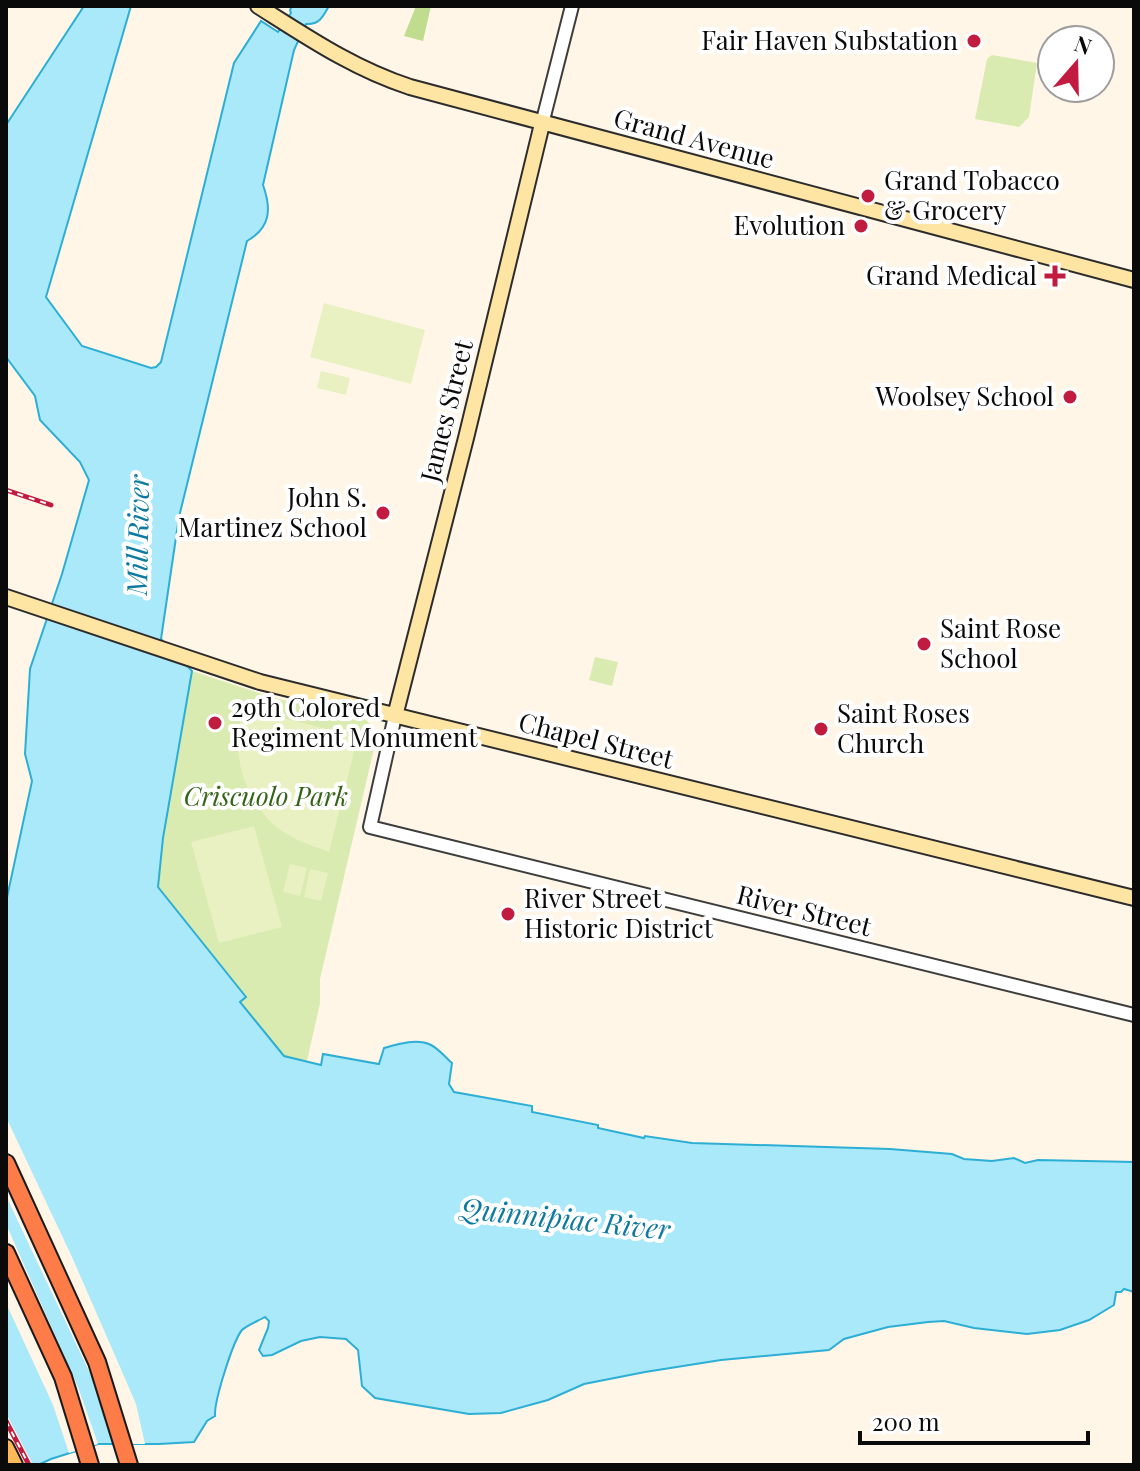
<svg xmlns="http://www.w3.org/2000/svg" width="1140" height="1471" font-family="'Playfair Display',serif">
	<style>
		.green { fill: #d9ebb0 }
		.forest { fill: #bfdc8f }
		.pitch { fill: #e9f1c2 }
		.water { fill: #a9e9f9; stroke: #2daed4; stroke-width: 2 }
		.pier { fill: #fff6e8 }
		.lines { fill: none; stroke-linecap: round; stroke-linejoin: round }
		.tertiary-casing { stroke: #3d3d3d; stroke-width: 16 }
		.secondary-casing { stroke: #2c2c2c; stroke-width: 18 }
		.primary-casing { stroke: #1b1b1b; stroke-width: 18 }
		.motorway-casing { stroke: #1b1b1b; stroke-width: 20 }
		.tertiary { stroke: #fff; stroke-width: 12 }
		.secondary { stroke: #ffe5a3; stroke-width: 14 }
		.primary { stroke: #ffb958; stroke-width: 14 }
		.motorway { stroke: #fd7c48; stroke-width: 16 }
		.rail-casing { stroke: #c11c40; stroke-width: 5 }
		.rail { stroke: #fff; stroke-width: 2; stroke-dasharray: 6; stroke-linecap: butt }
		.poi-dot { fill: #c11c40; stroke: #fff; stroke-width: 3 }
		.labels { text-anchor: middle; stroke-width: 8; stroke-linejoin: round; paint-order: stroke }
		.poi-label { font-size: 26px; fill: #0a0a0a; stroke: #fff; text-anchor: end }
		.street-label { font-size: 26px; fill: #0a0a0a; stroke: #fff }
		.park-label { font-size: 26px; font-style: italic; fill: #356418; stroke: #fff }
		.water-label { font-size: 28px; font-style: italic; fill: #0f7aa1; stroke: #fff }
	</style>
	<rect width="100%" height="100%" fill="#fff6e8"/>
	<path class="green" d="M992,55L1037,63L1029,117L1019,127L975,119L987,59Z
		M595,657L618,662L612,686L589,680Z
		M192,671L271,697L366,720L374,728L377,736L320,979V1003L307,1061L284,1056L240,1002L245,996L157,887L163,838Z"/>
	<path class="forest" d="M416,6H431L423,41L404,36Z"/>
	<path class="pitch" d="M324,303L425,330L411,384L310,357Z
		M321,371L350,378L346,395L317,388Z
		M243,708L350,735L356,744L329,852C310,845 288,838 273,824C250,802 237,771 238,739C238,729 241,718 243,708Z
		M254,826L282,927L219,943L191,842Z
		M290,864L307,868L300,896L283,892Z
		M310,869L328,873L321,901L304,897Z"/>
	<path class="water" d="M84,6H131L46,297L82,346L151,368L156,367L161,362L234,63L261,21L278,32L291,13L290,10L292,6H329C323,17 319,25 306,24L294,50L263,185C272,210 270,228 247,241L179,517L161,639L192,671L163,838L158,887L246,997L240,1002L284,1056L321,1065L323,1054L379,1064L384,1048C398,1044 417,1038 431,1045C439,1049 446,1058 452,1063L449,1084L454,1092L532,1106V1112L598,1125V1128L644,1138L645,1136L692,1143L890,1149L952,1154L964,1159L992,1161L1014,1158L1025,1163L1038,1160L1134,1162V1292L1124,1289L1121,1292H1116L1114,1305L1089,1320L1060,1330L1027,1334L974,1328L944,1321L928,1322L888,1327L844,1339L829,1350L721,1360L645,1372L584,1384L548,1400L501,1413L469,1414L375,1398L362,1386L358,1350L346,1339L320,1337L301,1341L272,1355L263,1356L259,1350L268,1328L269,1321L265,1317C258,1321 247,1325 242,1330C233,1341 214,1401 215,1416L207,1421L194,1442L159,1444H98L51,1459L38,1465H6V902L32,781L25,754L30,669L62,574L89,480L80,462L40,420L35,396L6,357V125Z"/>
	<path class="pier" d="M49,602L170,643L194,667L193,669L43,618Z
		M6,1117L72,1257L120,1367L136,1404L145,1444H118L105,1405L6,1196Z
		M6,1224L78,1387L98,1444L69,1453L53,1405L6,1303Z
		M6,1413L33,1465H6Z"/>
	<g class="lines">
		<defs>
			<path id="tertiary" d="M542,124L572,6
				M395,716L370,827L1134,1015"/>
			<path id="secondary" d="M258,6C307,37 354,69 410,87L1134,280
				M6,597L260,682L1134,898
				M395,716L466,438L542,124"/>
			<path id="primary" d="M6,1447L15,1465"/>
			<path id="motorway" d="M6,1163L97,1362L129,1465
				M6,1253L63,1377L90,1465"/>
		</defs>
		<use href="#tertiary" class="tertiary-casing"/>
		<use href="#secondary" class="secondary-casing"/>
		<use href="#primary" class="primary-casing"/>
		<use href="#motorway" class="motorway-casing"/>
		<use href="#tertiary" class="tertiary"/>
		<use href="#secondary" class="secondary"/>
		<use href="#primary" class="primary"/>
		<use href="#motorway" class="motorway"/>
		<defs>
			<path id="rail" d="M6,490L51,505
				M6,1421L29,1465"/>
		</defs>
		<use href="#rail" class="rail-casing"/>
		<use href="#rail" class="rail"/>
	</g>
	<g class="poi-dot">
		<circle cx="974" cy="41" r="8"/>
		<circle cx="868" cy="196" r="8"/>
		<circle cx="861" cy="226" r="8"/>
		<path d="M1051 264h8v8h8v8h-8v8h-8v-8h-8v-8h8z"/>
		<circle cx="1070" cy="397" r="8"/>
		<circle cx="383" cy="513" r="8"/>
		<circle cx="924" cy="644" r="8"/>
		<circle cx="215" cy="723" r="8"/>
		<circle cx="821" cy="729" r="8"/>
		<circle cx="508" cy="914" r="8"/>
	</g>
	<g class="labels">
		<g class="poi-label">
			<text x="958" y="50">Fair Haven Substation</text>
			<text x="884" y="190" text-anchor="start">Grand Tobacco<tspan x="884" dy="30">&amp; Grocery</tspan></text>
			<text x="845" y="235">Evolution</text>
			<text x="1037" y="285">Grand Medical</text>
			<text x="1054" y="406">Woolsey School</text>
			<text x="367" y="507">John S.<tspan x="367" dy="30">Martinez School</tspan></text>
			<text x="940" y="638" text-anchor="start">Saint Rose<tspan x="940" dy="30">School</tspan></text>
			<text x="231" y="717" text-anchor="start">29th Colored<tspan x="231" dy="30">Regiment Monument</tspan></text>
			<text x="837" y="723" text-anchor="start">Saint Roses<tspan x="837" dy="30">Church</tspan></text>
			<text x="524" y="908" text-anchor="start">River Street<tspan x="524" dy="30">Historic District</tspan></text>
		</g>
		<g class="street-label">
			<text transform="translate(694 139) rotate(15)" y="9">Grand Avenue</text>
			<text transform="translate(447 411) rotate(-76)" y="9">James Street</text>
			<text transform="translate(596 741) rotate(14)" y="9">Chapel Street</text>
			<text transform="translate(804 911) rotate(14)" y="9">River Street</text>
		</g>
		<g class="park-label">
			<text x="266" y="806">Criscuolo Park</text>
		</g>
		<g class="water-label">
			<text transform="translate(138 535) rotate(-89)" y="10">Mill River</text>
			<text transform="translate(565 1219) rotate(6)" y="10">Quinnipiac River</text>
		</g>
	</g>
	<rect width="1140" height="1471" fill="none" stroke="#0a0a0a" stroke-width="16"/>
	<g transform="translate(1076 64) rotate(20)"><circle r="38" fill="#ffffff" stroke="#9d9d9d" stroke-width="2"/>
	<path d="M0-6L14 30L0 20L-14 30Z" fill="#c11c40"/>
	<text y="-12" font-size="22" font-weight="bold" text-anchor="middle" fill="#0a0a0a">N</text>
	</g>
	<path d="M860 1431v12h228v-12" fill="none" stroke="#0a0a0a" stroke-width="4"/>
	<text x="872" y="1431" font-size="24" fill="#0a0a0a" stroke="#ffffff" stroke-width="6" paint-order="stroke">200 m</text>
</svg>
